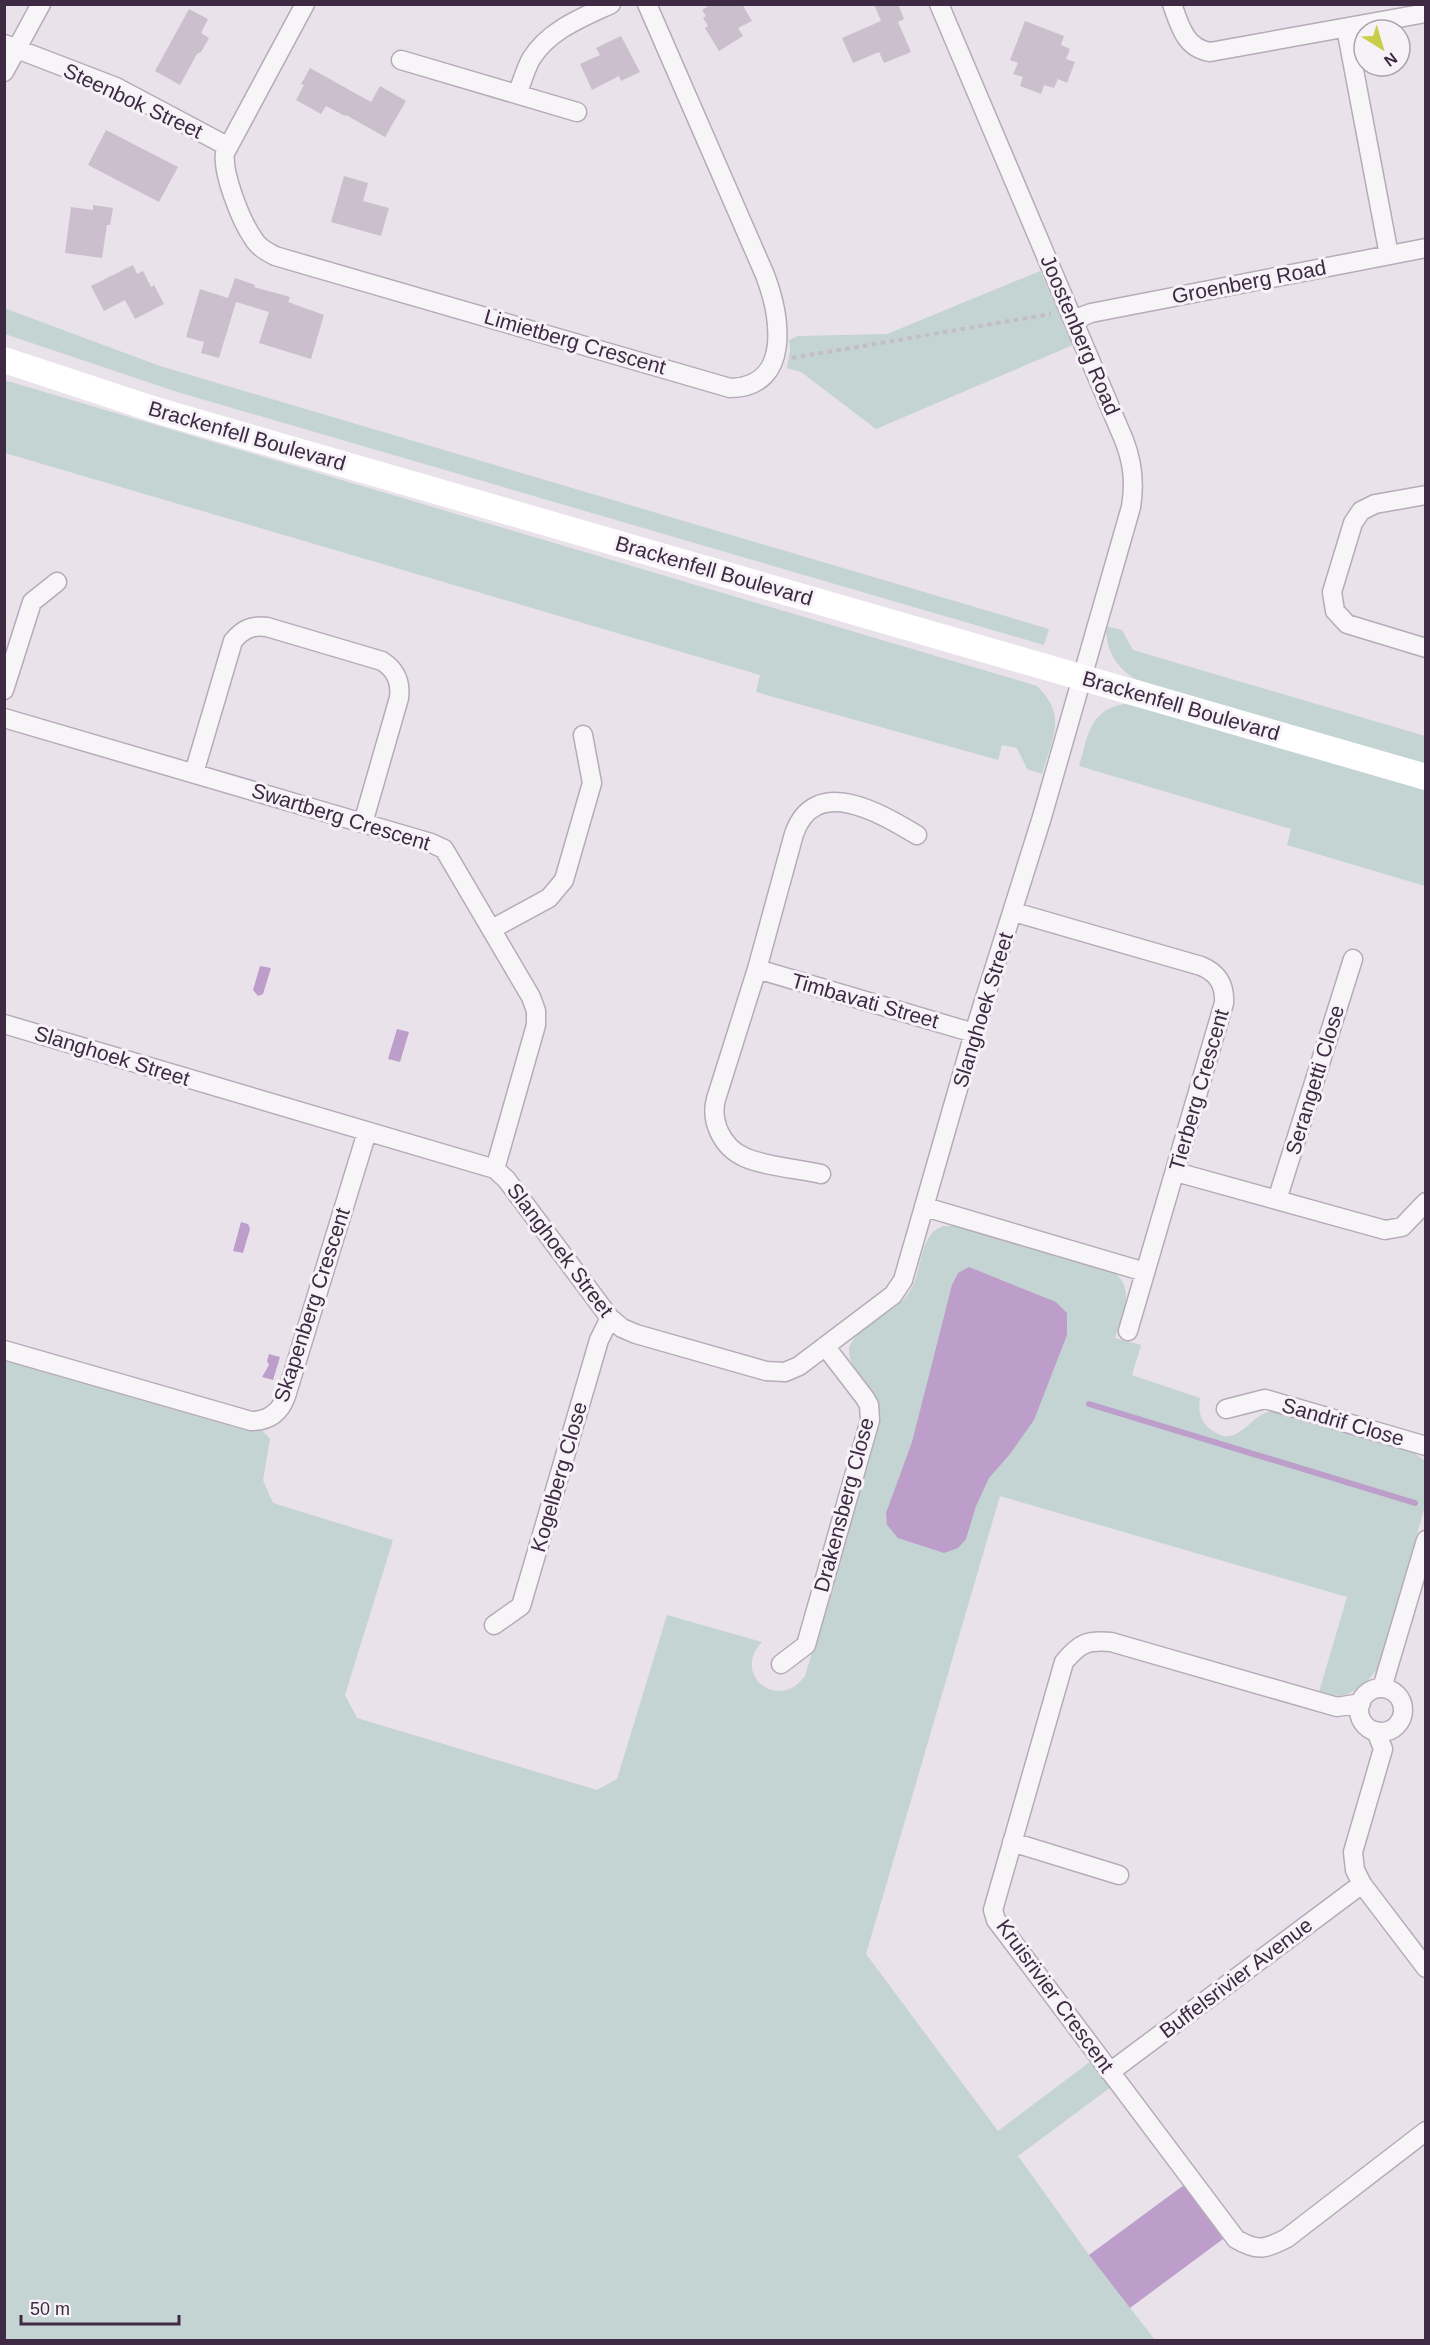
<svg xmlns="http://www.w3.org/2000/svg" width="1430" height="2345" font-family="Helvetica,sans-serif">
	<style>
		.green { fill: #c3d4d3 }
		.water { fill: #bd9dca }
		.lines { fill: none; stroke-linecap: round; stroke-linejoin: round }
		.stream { stroke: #bd9dca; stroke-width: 6 }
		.building { fill: #cbbfcd }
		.street-casing { stroke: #b6abb8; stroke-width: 21 }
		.path { stroke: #c4bcc6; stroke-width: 4; stroke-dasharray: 4.5 4.5; stroke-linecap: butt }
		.street { stroke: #f8f5f9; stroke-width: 18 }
		.secondary { stroke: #fff; stroke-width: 26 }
		.labels { text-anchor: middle; stroke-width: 6; stroke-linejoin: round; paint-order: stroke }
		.street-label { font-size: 21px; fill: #3e2a42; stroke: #f6f2f8 }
	</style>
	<rect width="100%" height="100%" fill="#e9e2ea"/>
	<path class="green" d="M1040,271L1073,345L876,429L801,372L787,368L790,350L789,340L798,336L887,334Z
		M4,308L160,366L1049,629L1044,645L174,391L5,334Z
		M4,380L1037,686C1068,716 1052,738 1042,774L1027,769L1017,748L1002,745L998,760L756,692L760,675L5,453Z
		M1106,626L1122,630L1133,650L1425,736V765L1135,679C1115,666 1106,650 1106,626Z
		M1125,704L1134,705L1425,790V886L1287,845L1291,829L1079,766C1088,737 1089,709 1125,704Z
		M943,1226H955L1115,1273C1136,1291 1122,1316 1115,1338L1141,1345L1132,1375L1200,1398C1198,1410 1200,1421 1210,1429C1239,1452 1249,1413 1273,1411L1413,1452L1425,1461V1507L1377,1669C1370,1680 1352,1696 1338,1696C1331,1696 1325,1693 1319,1692L1347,1597L1000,1496L866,1954L998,2131L1091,2061L1111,2087L1018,2156L1089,2255L1155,2340H5L4,1359L244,1430L263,1431L270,1439L263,1480L273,1503L393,1540L345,1695L357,1718L597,1790L617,1779L667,1615L762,1642C731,1674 778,1713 805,1676L880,1421C883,1391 848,1377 849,1348C860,1322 895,1315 910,1291C923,1271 918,1235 943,1226Z"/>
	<path class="water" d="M260,966L271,968L263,994L258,996L253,990Z
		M397,1029L409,1032L400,1062L388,1059Z
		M241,1222L248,1224L250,1229L243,1253L233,1251Z
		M969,1267L1056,1302L1067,1313V1335L1034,1420L1010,1454L989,1478L976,1506L966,1539L958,1548L944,1553L898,1538L887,1525L886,1513L912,1442L952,1285L958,1273Z
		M269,1354L280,1357L273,1380L262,1377L269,1365L267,1361Z
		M1184,2185L1223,2239L1130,2308L1089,2255Z"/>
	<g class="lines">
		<path class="stream" d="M1089,1404L1415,1503"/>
	</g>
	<path class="building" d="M711,4H742L752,21L738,28L743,36L719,51L705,28L708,26L703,18L706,16L702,10Z
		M874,4H898L904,19L898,22L911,52L884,63L879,52L853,63L842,38L881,21Z
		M189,9L208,19L201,33L209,38L201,52L197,54L180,85L155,71Z
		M1025,21L1064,36L1061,45L1070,49L1066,59L1075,62L1067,83L1058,79L1054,88L1044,85L1041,94L1020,86L1023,77L1013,74L1018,63L1010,60Z
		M621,36L640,72L621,81L619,76L592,90L580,64L600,55L596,48Z
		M310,68L371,102L380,86L406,101L385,137L346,115L345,116L326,106L321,114L296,100L304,85L301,84Z
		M106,130L178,167L159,202L88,165Z
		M344,176L368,183L363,201L389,208L381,236L331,222Z
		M93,205L113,208L110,225H107L102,258L65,253L71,207L93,210Z
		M133,265L137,274L143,271L151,287L154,285L164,304L135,319L125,300L104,311L91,286Z
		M235,278L255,285L254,287L290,297L288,302L324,315L311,359L259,343L269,312L236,302L219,358L201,353L204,342L186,337L200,289L228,298Z"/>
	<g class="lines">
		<defs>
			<path id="street" d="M305,4L225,153C222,173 241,221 253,238C258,247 266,251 275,256L730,388C793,387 780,315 765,275L647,4
				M1172,4C1180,26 1185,48 1210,52L1426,13
				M1346,28L1389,255
				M4,44L116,87L227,146
				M401,60L577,112
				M4,72L41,4
				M517,94C522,83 525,70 531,59C549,30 581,18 611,4
				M1073,320L1091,313L1426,248
				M1426,495L1375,504L1361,511L1353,523L1332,592L1335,611L1347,624L1426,648
				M4,690L32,602L57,582
				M4,718L431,843L444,849L531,997L536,1011V1025L495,1169
				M194,773L233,641C243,629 252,625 267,627L382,661C396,670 401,682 399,698L363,823
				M1014,912L1201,966C1218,973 1225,985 1224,1003L1128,1331
				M492,929L549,898L564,880L592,783L583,735
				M757,969L974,1033
				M4,1024L495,1169L506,1179L610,1318L622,1328L636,1334L766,1371L785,1372L799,1366L893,1295L903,1280L974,1033L1042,817L1131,507C1135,483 1133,463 1124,440L939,4
				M1176,1172L1385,1230L1402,1227L1426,1202
				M821,1174C799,1169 763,1166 744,1157C722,1147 710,1121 716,1099L757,969L794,834C815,774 880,813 917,835
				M1277,1200L1353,959
				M925,1207L1145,1272
				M4,1350L251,1421C268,1421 280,1413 286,1396L367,1132
				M1226,1409L1265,1399L1426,1446
				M494,1625L521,1606L599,1340L610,1318
				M781,1664L806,1645L870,1420L869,1405L865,1398L825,1346
				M1382,1688L1426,1540
				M1359 1710a22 22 0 1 1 44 0a22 22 0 1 1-44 0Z
				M1361,1703L1337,1707L1111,1642C1087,1640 1080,1643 1064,1662L993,1910L996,1920L1006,1933L1236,2239C1258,2252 1266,2249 1287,2238L1426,2131
				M1376,1731L1383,1749L1353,1852L1355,1870L1362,1884L1426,1968
				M1012,1842L1119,1875
				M1110,2072L1362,1884"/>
		</defs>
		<use href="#street" class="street-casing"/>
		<path class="path" d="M792,358L1051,314"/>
		<use href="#street" class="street"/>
		<path class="secondary" d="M4,360L159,411L1426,777"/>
	</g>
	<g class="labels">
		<g class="street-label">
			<text transform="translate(133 101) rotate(25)" y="7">Steenbok Street</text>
			<text transform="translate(1249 282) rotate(-11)" y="7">Groenberg Road</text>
			<text transform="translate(1080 335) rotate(67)" y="7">Joostenberg Road</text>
			<text transform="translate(575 342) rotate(16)" y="7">Limietberg Crescent</text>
			<text transform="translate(247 436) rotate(16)" y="7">Brackenfell Boulevard</text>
			<text transform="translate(714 571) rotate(16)" y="7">Brackenfell Boulevard</text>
			<text transform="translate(1181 706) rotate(16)" y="7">Brackenfell Boulevard</text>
			<text transform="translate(341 817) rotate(17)" y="7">Swartberg Crescent</text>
			<text transform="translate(865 1001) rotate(16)" y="7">Timbavati Street</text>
			<text transform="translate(983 1010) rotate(-73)" y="7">Slanghoek Street</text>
			<text transform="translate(112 1056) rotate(17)" y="7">Slanghoek Street</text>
			<text transform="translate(1315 1080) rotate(-73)" y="7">Serangetti Close</text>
			<text transform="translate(1199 1090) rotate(-74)" y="7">Tierberg Crescent</text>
			<text transform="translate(560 1250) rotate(53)" y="7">Slanghoek Street</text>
			<text transform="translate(312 1305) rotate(-72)" y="7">Skapenberg Crescent</text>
			<text transform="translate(1343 1422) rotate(16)" y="7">Sandrif Close</text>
			<text transform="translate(559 1477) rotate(-74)" y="7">Kogelberg Close</text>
			<text transform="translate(844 1505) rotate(-75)" y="7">Drakensberg Close</text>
			<text transform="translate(1236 1978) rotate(-37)" y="7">Buffelsrivier Avenue</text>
			<text transform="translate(1055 1996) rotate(54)" y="7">Kruisrivier Crescent</text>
		</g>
	</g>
	<rect width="1430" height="2345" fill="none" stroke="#3e2a42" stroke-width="12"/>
	<g transform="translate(1382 48) rotate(143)"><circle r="28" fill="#f6f2f8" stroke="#aca2af" stroke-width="1.5"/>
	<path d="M0-4.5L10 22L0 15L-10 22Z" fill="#c9ce49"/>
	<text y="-9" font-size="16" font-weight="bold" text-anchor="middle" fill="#3e2a42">N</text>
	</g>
	<path d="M21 2315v9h158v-9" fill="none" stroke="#3e2a42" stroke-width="3"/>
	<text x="30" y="2315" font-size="18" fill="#3e2a42" stroke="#f6f2f8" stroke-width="4.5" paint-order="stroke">50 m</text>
</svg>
